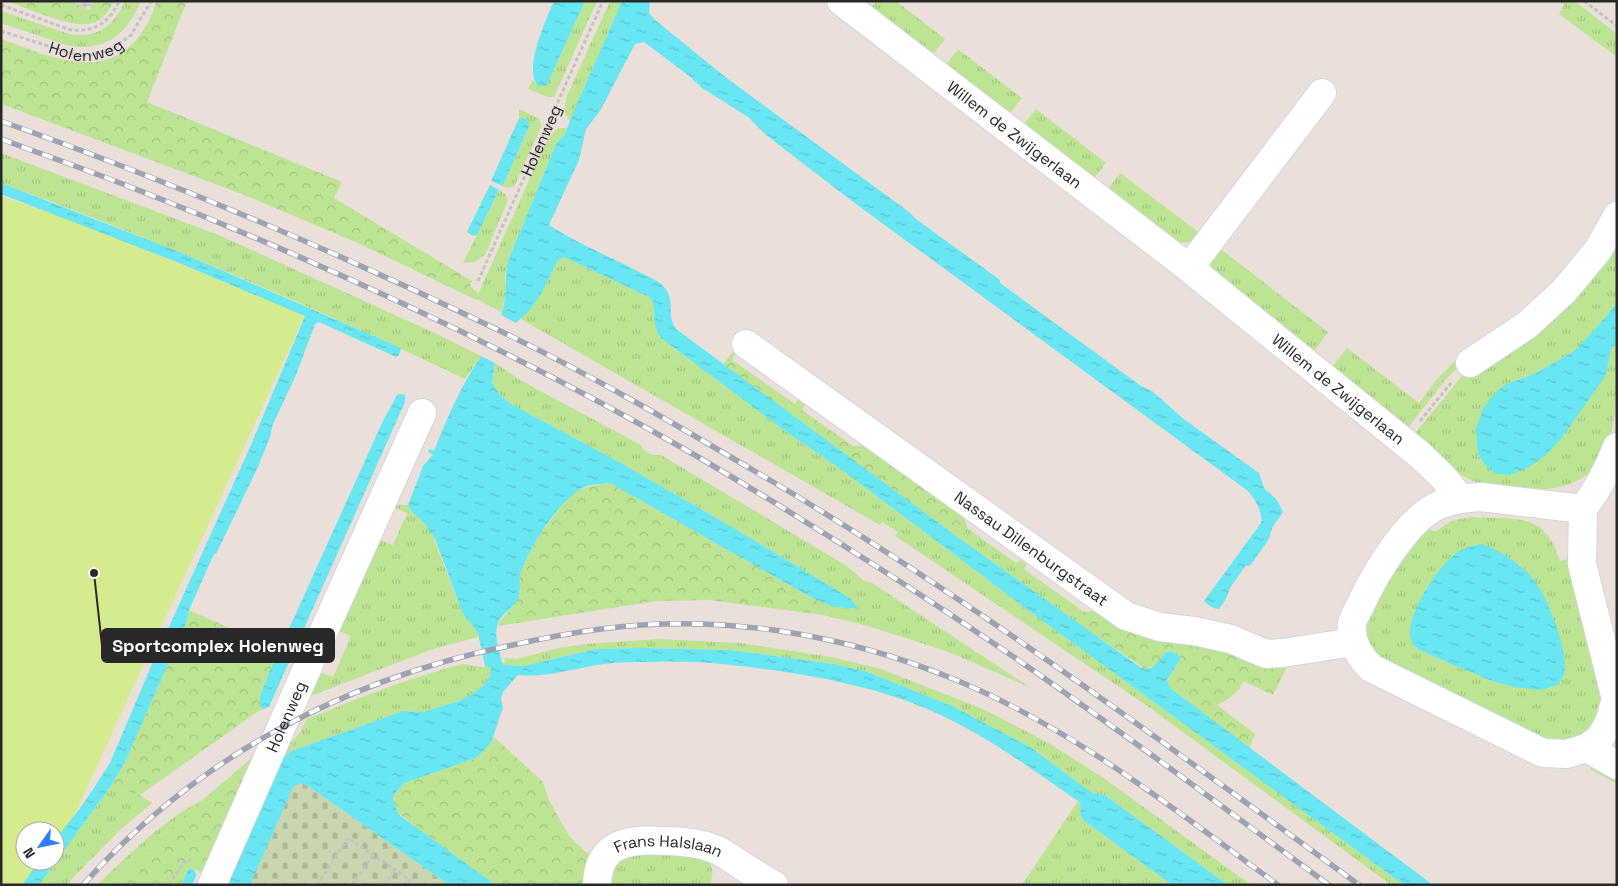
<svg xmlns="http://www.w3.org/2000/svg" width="1618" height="886" font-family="'Space Grotesk',sans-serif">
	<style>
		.industrial { fill: url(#industrial-grid) }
		.grass { fill: url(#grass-tufts); fill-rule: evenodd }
		.forest { fill: url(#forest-crowns) }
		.cemetery { fill: url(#cemetery-stones) }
		.pitch { fill: #d5ec8e }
		.water { fill: url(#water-ripples) }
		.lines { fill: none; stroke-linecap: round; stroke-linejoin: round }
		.minor-casing { stroke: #ced6e2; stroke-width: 30 }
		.path { stroke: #c3c3c3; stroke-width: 3; stroke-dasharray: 4 2.5; stroke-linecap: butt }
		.minor { stroke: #fff; stroke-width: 28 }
		.rail-casing { stroke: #9ca3b3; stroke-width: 5.5 }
		.rail { stroke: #fff; stroke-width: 4; stroke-dasharray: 11; stroke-linecap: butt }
		.labels { text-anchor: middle; stroke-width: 4; stroke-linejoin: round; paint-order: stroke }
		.street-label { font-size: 16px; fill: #282828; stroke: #fff }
		.leader { fill: none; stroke: #282828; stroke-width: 2 }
		.callout-dot { fill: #282828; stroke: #fff; stroke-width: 2 }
		.callout { fill: #282828; stroke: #282828; stroke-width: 2 }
		.callout-label { font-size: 18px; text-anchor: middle; font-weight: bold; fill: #fff }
	</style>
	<defs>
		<pattern id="industrial-grid" width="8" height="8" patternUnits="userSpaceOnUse" patternTransform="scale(1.25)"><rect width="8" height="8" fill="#dbdae3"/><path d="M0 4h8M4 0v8" fill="none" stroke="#bcbbc3"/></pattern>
		<pattern id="grass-tufts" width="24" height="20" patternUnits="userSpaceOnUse" patternTransform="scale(1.25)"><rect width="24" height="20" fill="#bde493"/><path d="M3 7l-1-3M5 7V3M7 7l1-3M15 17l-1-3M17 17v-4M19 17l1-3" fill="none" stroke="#a2c47f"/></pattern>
		<pattern id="forest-crowns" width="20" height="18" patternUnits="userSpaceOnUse" patternTransform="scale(1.25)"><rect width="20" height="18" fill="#bde493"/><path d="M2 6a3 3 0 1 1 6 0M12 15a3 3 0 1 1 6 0" fill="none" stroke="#a2c47f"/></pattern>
		<pattern id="cemetery-stones" width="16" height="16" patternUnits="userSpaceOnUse" patternTransform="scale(1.25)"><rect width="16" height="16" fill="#c9d6b0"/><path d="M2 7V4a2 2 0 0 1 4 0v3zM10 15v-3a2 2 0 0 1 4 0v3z" fill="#adb897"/></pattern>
		<pattern id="water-ripples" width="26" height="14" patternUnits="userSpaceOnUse" patternTransform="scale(1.25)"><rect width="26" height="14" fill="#68e6f1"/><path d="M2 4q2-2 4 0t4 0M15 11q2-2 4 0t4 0" fill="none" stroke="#5ac5cf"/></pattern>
	</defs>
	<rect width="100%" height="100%" fill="#ebe0d9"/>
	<path class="industrial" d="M70,1H94L91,10Z"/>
	<path class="grass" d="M125,1H141C126,35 105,53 66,45L1,23V11L69,34C97,39 114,26 125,1Z
		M585,1H597L554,97H548L528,89L533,80L536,84L547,85Z
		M610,1H622L573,113L570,121L564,112L566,98Z
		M876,1H896L945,39L930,58L868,11Z
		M1560,1H1575L1617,34V57L1559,14L1564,5Z
		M958,49L1022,98L1007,117L943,69Z
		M519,109L538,118L542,125L514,187L507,188L503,186L530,124L519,118Z
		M1036,109L1106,163L1091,182L1021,128Z
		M558,128H568L565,134L556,144L508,261L505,277L506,289L502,312L476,299L542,151L550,136Z
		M1,153L221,236L439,335L481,356L465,379C314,307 159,241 1,183Z
		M1120,173L1201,234L1190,242L1174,243L1105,193Z
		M499,190L504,193L508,200L485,255L474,262L463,263Z
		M1617,241V303L1597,327L1574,351L1536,373L1507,384L1478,455C1494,478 1503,478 1528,468L1606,375L1611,349L1617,341C1617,376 1618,414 1608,447C1591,489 1547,493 1508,488C1495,486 1483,486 1471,480C1449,469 1432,453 1414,436L1416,432L1462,376Z
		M1218,247L1328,332L1313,353L1211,272V258Z
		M564,257L651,298C657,312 651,327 662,339L781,428L846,473L1036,616L1404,885H1391L1146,705L895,536L898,532L882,522L880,525L519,318C538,302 547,282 558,260Z
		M1347,348L1419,403L1437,379L1465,351V361L1446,379L1407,429L1331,368Z
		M495,363L520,380L641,445L643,450L653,455H661L847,566L864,581L872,583L1031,688L949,652L868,626L823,615L834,607L858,609L850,598L732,527L619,462L513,405L501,396L492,383Z
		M386,504L408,505L411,511L430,529L463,614L478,633V637L433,649L300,700L315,670L333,677L351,636L332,628L374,537L393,545L407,513Z
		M1470,517C1514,520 1545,510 1560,561L1569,559L1604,700L1593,727L1578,740L1542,742L1378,659C1375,653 1368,645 1366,638C1360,607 1408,551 1427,527L1435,532L1451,521ZM1519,564C1547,592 1559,627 1564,664L1513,687L1489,680L1421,651L1415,647L1425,592L1432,582Z
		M967,528L1016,563L1020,560L1027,564L1024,569L1084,612L1076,622L959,538Z
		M659,639L741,643L831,657L881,669L983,709L1047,742L1105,779L1251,885H1228L1105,795L1092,793L1030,747L952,706L865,671L834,664L730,650L644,648L596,649L523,666L504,665L502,663L505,662L504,658L517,659L558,648L585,644Z
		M464,664L482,667L488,666L491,668C493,691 455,702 438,708C433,709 428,712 423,712C416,713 410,710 403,711L294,750L290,743L299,734L307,719C359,698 410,677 464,664Z
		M1594,767L1617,776V784L1590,769Z
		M111,786L140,795L152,803L119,831L66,885H39Z
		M202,800L110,885H97C130,854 162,821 202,800Z
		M1078,801L1081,806L1080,814L1083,820L1172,885H1022Z
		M654,851L706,858C713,866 714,874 710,884L609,885L611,870L621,858Z"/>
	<path class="forest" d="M7,1H70L90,10L94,1H114C109,11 103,20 93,23C75,30 26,8 7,1Z
		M157,1H187L147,102L342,182L334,198L472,281L470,286L479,294L476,300L360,244L242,194L1,104V39C52,57 110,87 146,26C151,19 153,9 157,1Z
		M734,350L737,352L732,360L795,404L798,400L805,405L802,410L853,446L868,445L963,513L967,528L959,538L723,365Z
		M610,483L814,599L834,607L823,615L710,600L656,601L498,626C502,615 509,613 514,604C520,593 517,585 520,574C524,556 560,502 576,492C587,485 597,485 610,483Z
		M189,610L279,650L260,696V706L264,709L257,712L140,795L111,786L124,764L187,621Z
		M1099,610L1143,636L1152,639L1171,638L1290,661L1273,695L1243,681C1239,693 1229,699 1217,705L1255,734L1249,748L1170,688L1167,680L1179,663L1180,657L1172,652L1167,651L1157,665L1145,669L1076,622L1084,612Z
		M494,737L543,782L549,800L569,836L585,851L592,855L586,885H496L424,833L397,812L393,798L396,792L405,783L476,758L491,743Z
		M254,756L207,874L191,868L188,870L181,885H110L192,809Z"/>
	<path class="cemetery" d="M289,743L294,750L301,783L308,786L449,885H241Z"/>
	<path class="pitch" d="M1,196L74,221L305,315L60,846L55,852V831H25V861H48L28,885H1Z"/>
	<path class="water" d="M554,1H585L547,85L544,86H538C523,68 546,20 554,1Z
		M622,1H650L649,13L654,19L724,76L909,212L916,219L1000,280V283L1141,386L1152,391L1185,420L1259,473L1264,488L1277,500L1283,512L1272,528L1269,539L1250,566L1246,565L1230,588L1226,599L1219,609C1213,609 1208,605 1204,601L1261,523C1263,512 1255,499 1248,491L856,204L766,135L748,117L702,88L688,75L644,42L635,44L600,111L586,129L579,160L549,225C578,244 611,257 641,273C649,277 659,281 664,287C677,302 665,313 676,329L959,538L1140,667C1155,674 1158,658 1168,651L1177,654L1181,659L1167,680L1170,688L1433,885H1404L1036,616L846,473L781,428L662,339C651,327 657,312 651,298L564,257L558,260L541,294L529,311L516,323L501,315C508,298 504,279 508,261L556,144L565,134L573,113Z
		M519,118L526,119L530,124L503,186L491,181Z
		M1,183L177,251L401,348L399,355L396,357L319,322L315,324L296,375L273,424L270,437L258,467L216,554H214L189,610L187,621L124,764L111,786L39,885H22L39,861H55V840L84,803L110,763L149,671L251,445L305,316L179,263L1,194Z
		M490,185L499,190L477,235L473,236L467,232Z
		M1617,303V341L1611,349L1606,375L1561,439L1546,455L1528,468L1510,475L1496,474L1487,467L1478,455L1476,429L1483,408L1496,392L1507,384L1536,373L1574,351L1597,327Z
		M481,356L495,363L492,383L501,396L513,405L619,462L732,527L850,598L859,609L834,607L814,599L610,483C603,484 594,484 587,486C561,496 530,546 521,572C518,581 521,590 518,599C514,607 505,611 500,619C492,634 499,647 502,663L504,665L523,666L596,649L644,648L730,650L834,664L865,671L952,706L1030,747L1092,793L1105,795L1228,885H1172L1083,820L1080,814L1081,806L1078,801C1030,768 982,732 927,709C882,690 840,681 792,673C746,666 700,660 653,662C637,662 620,662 604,664C575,668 547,678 518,675L503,692L501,699L503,707L491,743L476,758L405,783L396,792L393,798L397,812L402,817L496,885H449L308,786L300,783L293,787L250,885H227L273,773L282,758L294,750L403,711L423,712L456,702L474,693L485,684L490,676L491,668L485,666L478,633L463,614L435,539L425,524L411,511L408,505L423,466L433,455L428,452L430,449L434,451C447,418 461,386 481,356Z
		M400,394L405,395V402L269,707L264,709L260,706V696L269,673L382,423L397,395Z
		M1482,544C1499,551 1515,560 1528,573C1546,591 1569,649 1564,674C1563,677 1560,681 1559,684L1542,690L1513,687L1489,680L1421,651C1416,648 1413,645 1411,640C1404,618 1437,568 1454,555C1463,547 1471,546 1482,544Z
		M191,868L195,871L196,876L192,885H181L188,870Z"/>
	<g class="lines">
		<defs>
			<g id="minor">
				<path id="s3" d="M841,1L1189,268L1420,455L1443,477L1460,498"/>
				<path d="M1189,268L1322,93"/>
				<path id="s4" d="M746,344L1126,616L1160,627L1194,631L1231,639L1266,654L1283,653L1353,642"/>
				<path d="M1470,363L1527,325L1564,291L1598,250L1617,216"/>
				<path d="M1481,497L1583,509L1582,564L1616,699L1609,723L1600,738L1587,748L1566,754L1543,753L1371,668C1359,656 1350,641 1352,624C1353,618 1357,612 1360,606C1374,575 1407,519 1439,505C1453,499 1466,498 1481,497Z"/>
				<path d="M1583,509C1598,489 1608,470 1617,447"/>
				<path d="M1587,748L1617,765"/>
				<path id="s5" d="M212,885L309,664L422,413"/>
				<path id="s6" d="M597,885C598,839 634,839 670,841C686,842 700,843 715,849C723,852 730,858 738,863C750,871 761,878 774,885"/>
			</g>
		</defs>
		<use href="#minor" class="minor-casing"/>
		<g class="path">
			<path d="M1584,1L1617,26"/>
			<path d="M1,5L71,30C95,32 109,23 119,1"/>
			<path id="s1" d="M1,31L77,55H91L112,49L131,35L151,1"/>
			<path id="s2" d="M478,281L603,1"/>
			<path d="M1420,421L1451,383"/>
			<path d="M169,885L184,862L191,860"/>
			<path d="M317,885L348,838L410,880L407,885"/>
			<path d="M352,885L373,855"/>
			<path d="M384,885L395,870"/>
		</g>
		<use href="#minor" class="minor"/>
		<defs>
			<path id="rail" d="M1,121C169,181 333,250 494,328C586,372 675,424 763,476C970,598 1164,743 1359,885
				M1,139C47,156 93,172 138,190C329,265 515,352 693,454C799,516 903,582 1005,651C1115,726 1221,806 1329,885
				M83,885C195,758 344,680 508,646C539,639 570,633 601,629C720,613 845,634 956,680C1074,729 1175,810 1278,885"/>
		</defs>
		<use href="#rail" class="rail-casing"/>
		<use href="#rail" class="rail"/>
	</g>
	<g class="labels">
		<g class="street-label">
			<text dy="6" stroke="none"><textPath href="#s1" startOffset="89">Holenweg</textPath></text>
			<text dy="6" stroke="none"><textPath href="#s3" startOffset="219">Willem de Zwijgerlaan</textPath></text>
			<text dy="6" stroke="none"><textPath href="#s2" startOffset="154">Holenweg</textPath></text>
			<text dy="6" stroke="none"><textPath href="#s3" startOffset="631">Willem de Zwijgerlaan</textPath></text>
			<text dy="6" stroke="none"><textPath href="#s4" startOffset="351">Nassau Dillenburgstraat</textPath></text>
			<text dy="6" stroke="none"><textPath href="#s5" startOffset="184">Holenweg</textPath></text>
			<text dy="6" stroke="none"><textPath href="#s6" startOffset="98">Frans Halslaan</textPath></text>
		</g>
	</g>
	<path class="leader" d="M94 573L102 646"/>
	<circle class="callout-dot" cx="94" cy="573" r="5"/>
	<rect class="callout" x="102" y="629" width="232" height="33" rx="5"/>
	<g class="callout-label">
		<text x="218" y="652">Sportcomplex Holenweg</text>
	</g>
	<rect width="1618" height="886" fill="none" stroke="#282828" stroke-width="5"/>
	<g transform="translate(40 846) rotate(237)"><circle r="24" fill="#ffffff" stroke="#a9a9a9"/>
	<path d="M0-4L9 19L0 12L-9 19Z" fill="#327dff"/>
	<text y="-8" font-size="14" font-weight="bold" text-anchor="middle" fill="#282828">N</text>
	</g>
</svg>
